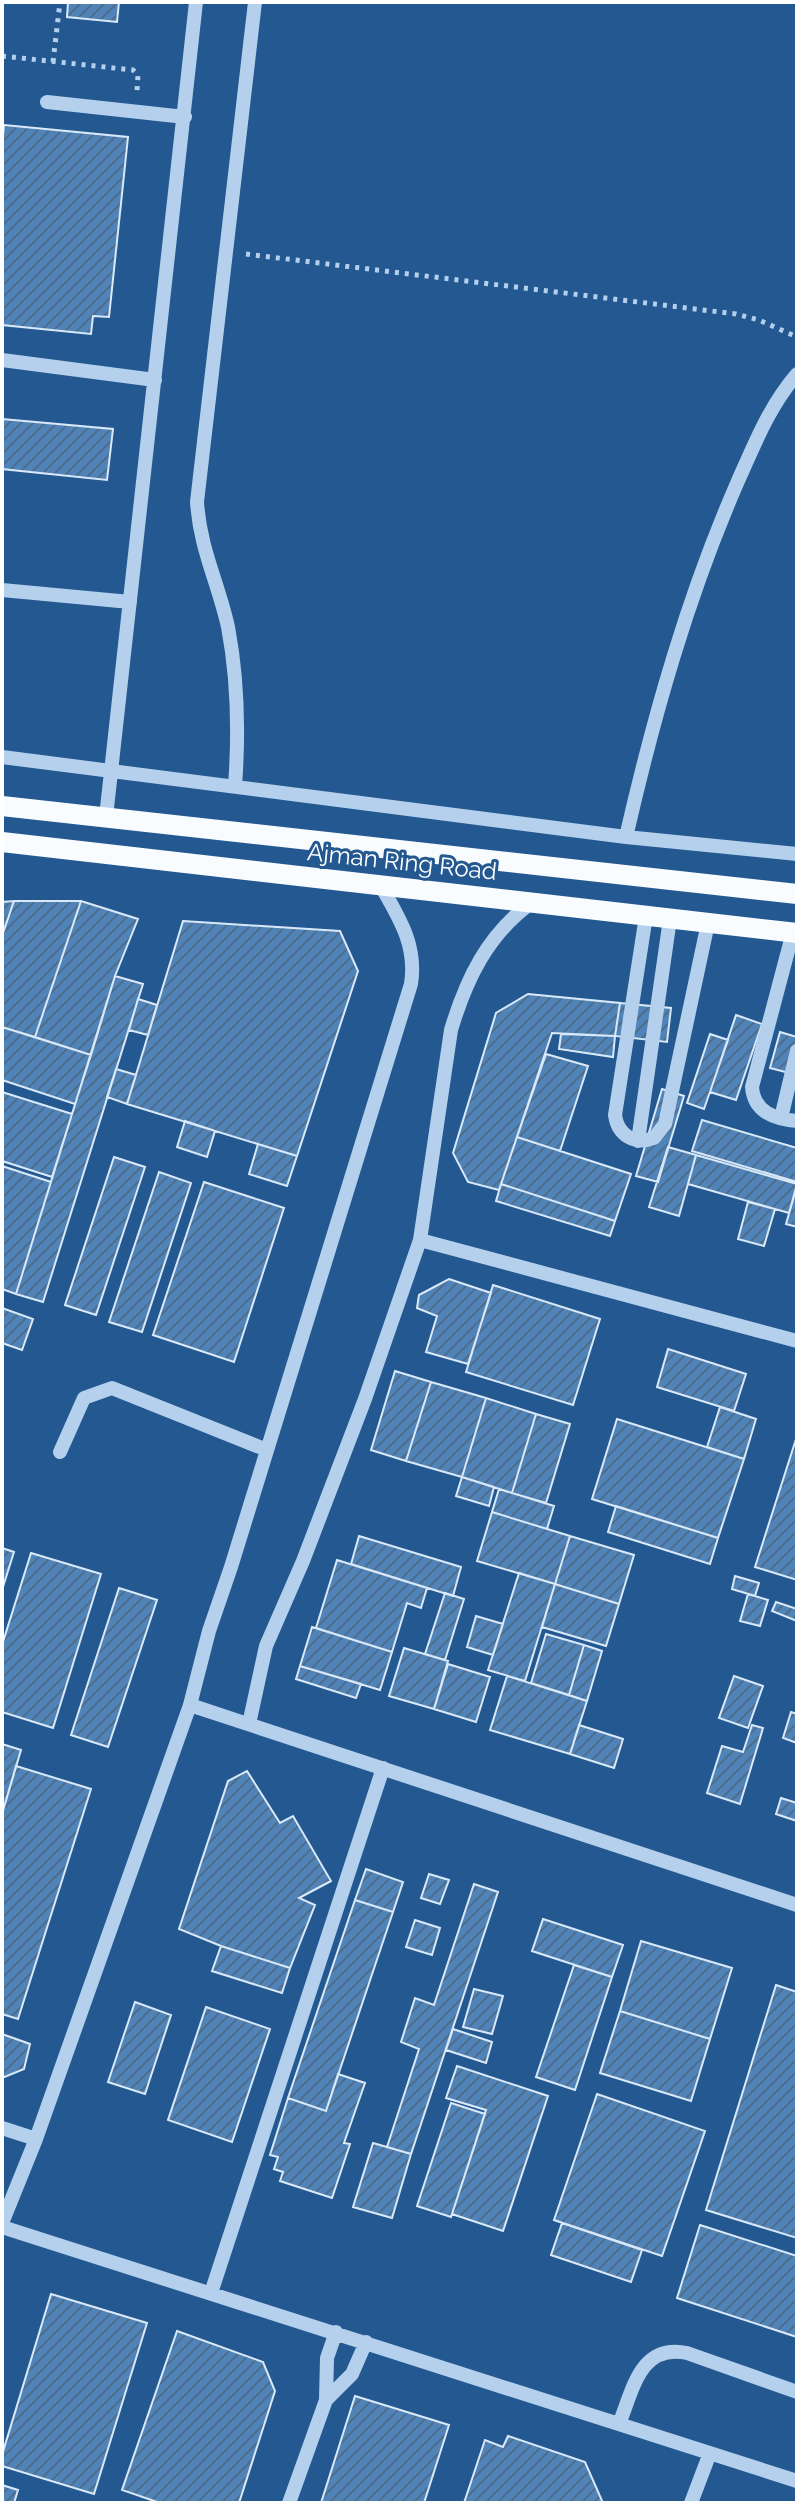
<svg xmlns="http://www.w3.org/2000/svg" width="799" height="2505" font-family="Raleway,sans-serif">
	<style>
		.building { fill: url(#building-hatch); stroke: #d9e9f9; stroke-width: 2 }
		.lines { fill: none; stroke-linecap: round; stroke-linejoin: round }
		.path { stroke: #b4d0ec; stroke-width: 5; stroke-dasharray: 4 6; stroke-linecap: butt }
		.minor { stroke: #b4d0ec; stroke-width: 14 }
		.major { stroke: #f9fcff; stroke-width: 20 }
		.labels { text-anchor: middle; stroke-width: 6; stroke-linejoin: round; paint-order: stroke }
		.street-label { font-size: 24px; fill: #fff; stroke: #235890 }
	</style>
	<defs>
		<pattern id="building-hatch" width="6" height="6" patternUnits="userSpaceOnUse" patternTransform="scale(2)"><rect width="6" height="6" fill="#5083b8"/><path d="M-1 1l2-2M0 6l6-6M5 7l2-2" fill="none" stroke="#4e6d8d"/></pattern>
	</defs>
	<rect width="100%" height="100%" fill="#235890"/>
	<path class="building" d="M68,2H119L117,22L67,17Z
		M4,125L128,137L109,317L93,316L91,334L2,325V147Z
		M2,419L113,429L107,480L2,469Z
		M14,901H81L35,1037L2,1027V936Z
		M14,901L2,936V902Z
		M81,901L138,919L115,976L91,1055L35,1037Z
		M183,921L340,931L358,971L297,1156L127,1104Z
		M115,976L143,984L43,1302L16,1294Z
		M528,994L620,1003L615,1036L552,1033L499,1190L468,1182L453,1153L496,1013Z
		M138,999L157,1005L148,1035L129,1030Z
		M620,1003L671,1008L667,1042L615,1036Z
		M736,1015L762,1024L736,1100L710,1092Z
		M2,1027L91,1055L75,1104L2,1080Z
		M780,1032L797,1037V1075L770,1068Z
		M561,1034L615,1036L613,1057L559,1049Z
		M710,1034L728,1040L704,1109L687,1103Z
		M546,1054L588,1066L560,1151L517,1137Z
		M116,1069L136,1075L127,1104L107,1097Z
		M662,1089L684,1096L658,1182L636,1176Z
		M2,1092L72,1114L52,1177L2,1161Z
		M702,1120L797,1148V1182L692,1151Z
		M185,1121L215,1131L207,1157L177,1147Z
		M517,1137L631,1174L615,1221L501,1184Z
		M258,1144L297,1156L287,1186L249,1174Z
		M668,1147L696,1155L679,1216L649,1207Z
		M696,1155L797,1184L789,1213L688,1184Z
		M114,1157L145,1167L96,1315L65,1305Z
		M2,1166L51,1182L16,1294L2,1289Z
		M159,1172L191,1183L142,1332L109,1322Z
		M204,1182L284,1208L234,1362L153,1335Z
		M501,1184L615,1221L610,1236L496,1201Z
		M795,1193L797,1194V1227L786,1224Z
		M748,1202L775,1209L764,1246L738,1239Z
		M449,1279L491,1293L468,1364L426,1352L437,1316L417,1308L419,1295Z
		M493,1285L600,1319L573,1405L466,1372Z
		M2,1308L33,1319L22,1350L2,1343Z
		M668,1349L746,1374L734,1411L657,1387Z
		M395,1371L431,1382L406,1461L371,1450Z
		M431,1382L486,1398L462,1477L406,1461Z
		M486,1398L536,1414L512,1493L462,1477Z
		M720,1407L756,1419L744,1459L707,1447Z
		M536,1414L570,1424L546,1503L512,1493Z
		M617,1419L744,1459L718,1538L592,1499Z
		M797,1436V1580L755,1567Z
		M462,1477L494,1487L489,1506L456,1496Z
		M499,1489L554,1506L547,1529L492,1512Z
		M616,1506L718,1538L710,1564L608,1532Z
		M492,1512L570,1536L555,1584L477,1561Z
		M359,1536L461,1567L453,1596L351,1564Z
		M570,1536L634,1555L619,1604L555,1584Z
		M2,1548L14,1552L2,1590Z
		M31,1553L101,1574L53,1728L2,1712V1645Z
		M337,1560L427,1588L421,1608L407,1603L392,1652L316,1628Z
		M519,1573L555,1584L525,1681L488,1670Z
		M735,1576L759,1583L755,1596L732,1589Z
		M555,1584L619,1604L606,1646L542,1627Z
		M119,1588L157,1600L108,1747L71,1735Z
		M445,1593L464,1599L445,1660L425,1654Z
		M748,1594L768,1600L760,1626L740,1621Z
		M776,1602L797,1609V1621L772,1611Z
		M476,1616L503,1624L493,1655L467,1647Z
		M312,1627L392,1652L380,1690L300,1666Z
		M546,1634L584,1645L569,1695L531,1683Z
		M584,1645L602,1651L587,1701L569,1695Z
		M404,1648L448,1661L434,1709L389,1696Z
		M448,1664L490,1677L476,1722L434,1709Z
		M300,1666L361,1684L356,1698L296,1679Z
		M507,1676L587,1701L570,1754L490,1730Z
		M734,1676L763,1686L748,1728L719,1718Z
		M791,1712L797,1714V1743L783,1738Z
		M579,1725L623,1739L614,1768L570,1754Z
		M752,1725L763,1728L740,1804L707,1793L722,1746L743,1752Z
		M2,1744L21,1750L2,1814Z
		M16,1766L91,1789L18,2019L2,2014V1814Z
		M247,1771L280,1823L293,1816L331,1881L299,1898L315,1905L290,1968L221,1946L179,1929L228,1781Z
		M781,1798L797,1803V1821L776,1814Z
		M366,1869L403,1882L393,1912L355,1900Z
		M429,1874L449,1880L440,1904L421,1898Z
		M474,1884L498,1892L411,2154L387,2147L419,2049L401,2042L415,1998L434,2005Z
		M355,1900L393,1912L326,2111L288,2098Z
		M543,1919L623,1945L612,1977L532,1951Z
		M415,1920L440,1928L432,1955L406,1947Z
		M641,1941L732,1968L710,2039L620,2011Z
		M221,1946L290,1968L282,1993L212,1971Z
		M574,1965L612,1977L575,2090L536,2077Z
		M776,1985L797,1992V2238L706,2210Z
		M474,1989L503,1996L492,2034L463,2027Z
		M135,2002L171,2015L145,2094L108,2082Z
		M206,2007L270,2029L232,2142L168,2120Z
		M620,2011L710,2039L691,2101L600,2073Z
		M453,2029L492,2042L486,2063L446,2050Z
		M2,2034L30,2044L24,2069L2,2078Z
		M457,2066L548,2096L503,2231L452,2214L486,2110L446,2098Z
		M338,2074L365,2083L344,2143L350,2144L332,2198L280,2181L283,2172L274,2169L278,2157L270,2155L288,2098L326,2111Z
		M597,2094L705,2131L662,2256L554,2220Z
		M451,2103L485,2114L451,2217L417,2206Z
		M373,2143L411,2154L392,2218L353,2207Z
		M562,2223L642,2250L631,2282L551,2255Z
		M700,2225L797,2256V2337L677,2298Z
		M51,2294L147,2323L94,2494L2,2466V2455Z
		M177,2331L263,2362L275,2391L239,2503H160L122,2490Z
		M355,2396L449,2425L424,2503H321Z
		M508,2436L585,2462L603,2503H464L485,2440L503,2447Z
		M2,2485L18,2490L14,2503H2Z"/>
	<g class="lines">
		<path class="path" d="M2,56L133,70L138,75L137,91
			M53,62L60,2
			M246,254L736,314L759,320L797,337"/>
		<path class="minor" d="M47,102L185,117
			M2,360L155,380
			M2,590L130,602
			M2,757L626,837L797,854
			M235,786C239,732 238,680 228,627C218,582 200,549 197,502L255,2
			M106,817L196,2
			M626,837C654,715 688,595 738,481C755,443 770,405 797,374
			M646,916L615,1115C618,1136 635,1145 654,1138L665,1124L708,923
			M793,932L752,1087C754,1112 774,1119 797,1121
			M781,1118L797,1051
			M638,1141L670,919
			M420,1240L797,1341
			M60,1452L84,1398L112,1388L267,1450
			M190,1705L797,1905
			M249,1724L266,1646L303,1561L365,1399L420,1240L451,1030C466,980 487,935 531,903
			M2,2128L36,2139
			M2,2223L36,2139L190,1705L209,1631L231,1567L411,984C417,946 400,919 381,886
			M2,2227L797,2481
			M211,2293L383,1768
			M326,2400L352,2374L366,2342
			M619,2424C633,2390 640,2343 687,2353L797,2392
			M289,2503L326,2400L327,2358L336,2332
			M691,2503L710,2453"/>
		<path class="major" d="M2,806L797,894
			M2,842L797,933"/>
	</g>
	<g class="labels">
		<g class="street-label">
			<text transform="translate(402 862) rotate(6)" y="8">Ajman Ring Road</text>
		</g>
	</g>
	<rect width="799" height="2505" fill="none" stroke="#ffffff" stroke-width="8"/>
</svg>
